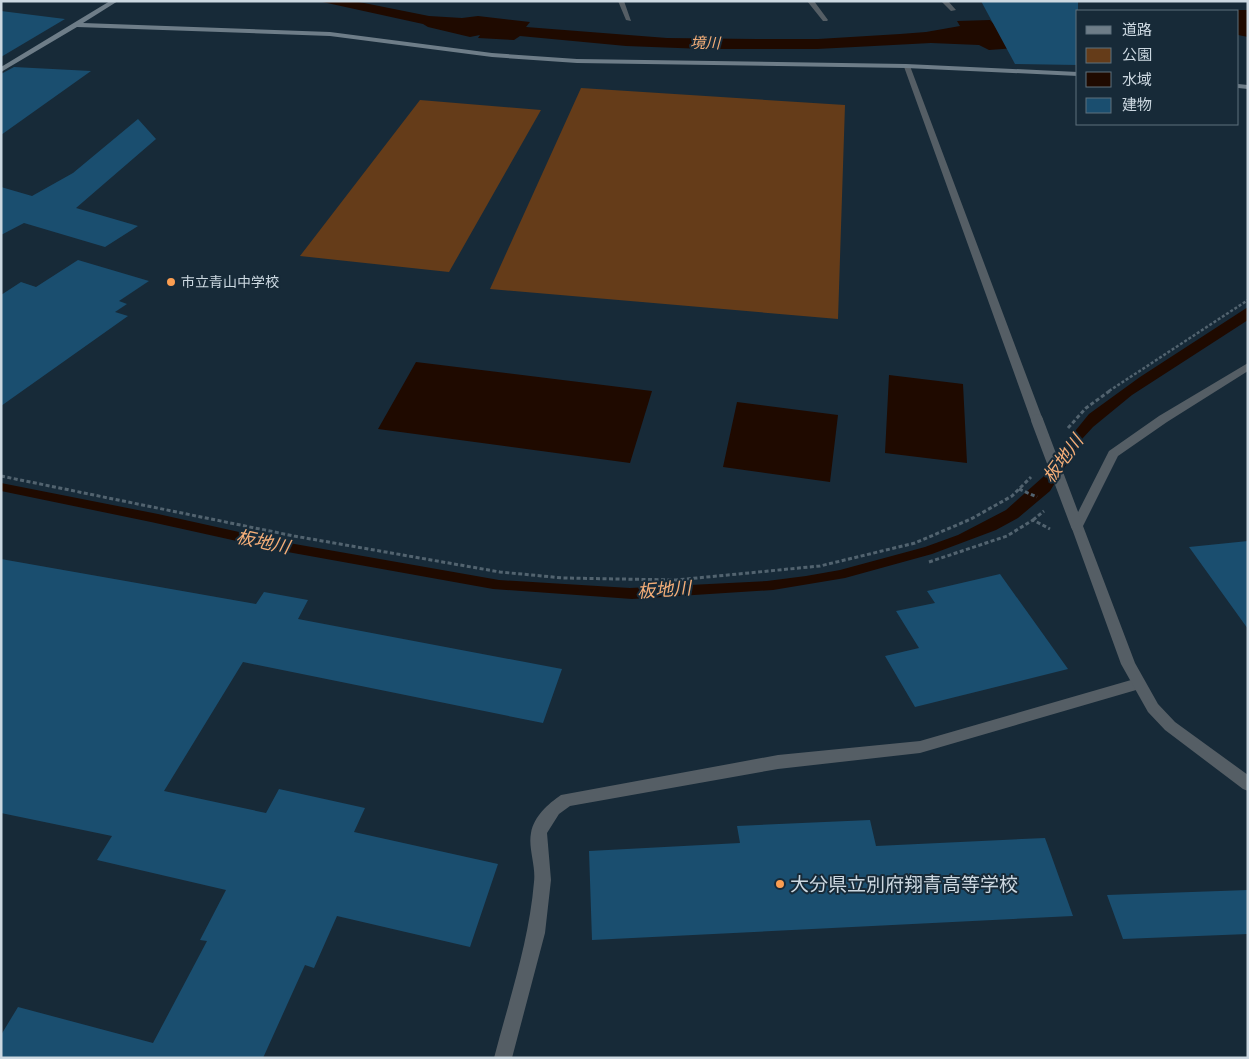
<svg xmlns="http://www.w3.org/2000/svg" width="1249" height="1059" font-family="Georgia,'Noto Sans JP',serif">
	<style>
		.green { fill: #653c19 }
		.water { fill: #1f0a00 }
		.building { fill: #1a4e6f }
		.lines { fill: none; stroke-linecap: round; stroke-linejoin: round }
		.path-far1 { stroke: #52636f; stroke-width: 2.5; stroke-dasharray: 3 2; stroke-linecap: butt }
		.path { stroke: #52636f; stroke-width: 3; stroke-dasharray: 4 2.5; stroke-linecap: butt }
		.lane { fill: #555e65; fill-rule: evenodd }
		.street { fill: #555e65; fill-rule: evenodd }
		.secondary { fill: #6e7d88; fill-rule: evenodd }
		.street-bridge { stroke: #555e65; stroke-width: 12 }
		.poi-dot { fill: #fb9e51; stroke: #172a38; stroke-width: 2 }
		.labels { text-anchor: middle; stroke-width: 4; stroke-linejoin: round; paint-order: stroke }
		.far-poi-label { font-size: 14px; fill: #ccd8e1; stroke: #172a38; text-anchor: start }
		.far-water-label { font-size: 15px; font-style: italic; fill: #f5ae78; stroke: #172a38 }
		.water-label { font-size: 18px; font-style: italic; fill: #f5ae78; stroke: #172a38 }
		.near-poi-label { font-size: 19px; fill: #ccd8e1; stroke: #172a38; text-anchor: start }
	</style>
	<rect width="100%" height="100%" fill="#172a38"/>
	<path class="green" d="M581,88L845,105L838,319L490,289Z
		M420,100L541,110L449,272L300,256Z"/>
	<path class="water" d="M318,1H354L429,16L462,18L478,16L530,22L526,27L667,38L756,39H818L900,34L926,32L960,26L957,21L990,20L1016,48L989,50L979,45L931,43L817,49H704L626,46L520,36L514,40L478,38L480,35L470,37L428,27L423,24Z
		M1239,10H1248V37L1238,35V11H1233Z
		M1248,307V320L1132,395L1093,427L1082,439L1050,491L1018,518L996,530L932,554L845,578L773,590L632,599L493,589L282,551L151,522L1,491V483L158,514L289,543L499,580L630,588L767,581L806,576L840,570L925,547L958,535L1006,510L1043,477L1067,441L1089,414L1140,377Z
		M416,362L652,391L630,463L378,429Z
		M889,375L963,384L967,463L885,453Z
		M737,402L838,415L830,482L723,467Z"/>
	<path class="building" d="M981,1H1078V65L1015,64Z
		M1,11L65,19L1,57Z
		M14,67L91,71L1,135V74Z
		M138,119L156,139L76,208L138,226L105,247L24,223L1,235V187L32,196L73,173Z
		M78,260L149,281L119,301L127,304L115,312L128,316L1,406V295L21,282L36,287Z
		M1248,541V629L1189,547Z
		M1,559L256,604L264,592L308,600L298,619L562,669L543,723L243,662L164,791L266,813L279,789L365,808L354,832L498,864L470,947L337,916L314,968L305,965L263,1058H1V1035L18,1007L153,1043L207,941L200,940L226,890L97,860L112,836L1,813Z
		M1000,574L1068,669L915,707L885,656L919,648L896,611L935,603L927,591Z
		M870,820L876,846L1045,838L1073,916L592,940L589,851L740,843L737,826Z
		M1248,890V934L1123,939L1107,895Z"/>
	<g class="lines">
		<path class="path-far1" d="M1109,391L1248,300"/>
		<path class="path" d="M1068,428L1086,408L1111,390
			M1,476L294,536L500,572L563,578L676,580L820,566L915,543L971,519L1012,496L1031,477
			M1019,489L1037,497
			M1033,520L1044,511
			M929,562L1007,536L1033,520L1050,529"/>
		<path class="lane" d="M1138,678L1143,680L1145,684L1143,688L920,753L778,769L570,806L559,814L547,833L551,880L545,933L512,1058H494C509,1000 529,942 534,882C536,866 528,848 531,833C534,816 548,804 561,795L778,755L920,741Z"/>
		<path class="street" d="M618,1H624L631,21L626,20Z
			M807,1H814L828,20L827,21H823Z
			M941,1H948L956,10L951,11Z
			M903,64L910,66L1043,420L1041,423L1037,424L1031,420Z
			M1248,363V371L1167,422L1118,456L1083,526L1135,663L1158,704L1175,722L1248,775V791L1243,789L1165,730L1148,712L1121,664L1071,526L1109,451L1159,416Z"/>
		<path class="secondary" d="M110,1H118L83,23L330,32L492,53L577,59L906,64L1078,72V76L906,68L577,63L492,57L330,36L77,27L1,72V67Z
			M1238,84L1248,85V89L1238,88Z"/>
		<path class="street-bridge" d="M1037,420L1077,526"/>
	</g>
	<g class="poi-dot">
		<circle cx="171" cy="282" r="5"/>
		<circle cx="780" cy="884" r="5"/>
	</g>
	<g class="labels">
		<g class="far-poi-label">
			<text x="181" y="287">市立青山中学校</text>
		</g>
		<g class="far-water-label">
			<text transform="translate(705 43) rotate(1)" y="5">境川</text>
		</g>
		<g class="water-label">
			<text transform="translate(1063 459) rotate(-54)" y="6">板地川</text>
			<text transform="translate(263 542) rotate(12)" y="6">板地川</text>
			<text transform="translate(664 590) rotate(-4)" y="6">板地川</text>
		</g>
		<g class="near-poi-label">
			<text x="790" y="891">大分県立別府翔青高等学校</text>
		</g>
	</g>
	<rect width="1249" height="1059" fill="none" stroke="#ccd8e1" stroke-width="5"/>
	<rect x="1076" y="10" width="162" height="115" fill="#172a38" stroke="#5f707c"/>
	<rect x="1086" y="26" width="25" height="8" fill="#6e7d88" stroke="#5f707c"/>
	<text x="1122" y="35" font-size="15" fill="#ccd8e1">道路</text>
	<rect x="1086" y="48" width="25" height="15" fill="#653c19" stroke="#5f707c"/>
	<text x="1122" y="60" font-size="15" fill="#ccd8e1">公園</text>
	<rect x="1086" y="72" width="25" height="15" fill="#1f0a00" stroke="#5f707c"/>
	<text x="1122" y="85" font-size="15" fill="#ccd8e1">水域</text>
	<rect x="1086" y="98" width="25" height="15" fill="#1a4e6f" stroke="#5f707c"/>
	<text x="1122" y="110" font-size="15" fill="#ccd8e1">建物</text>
</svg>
